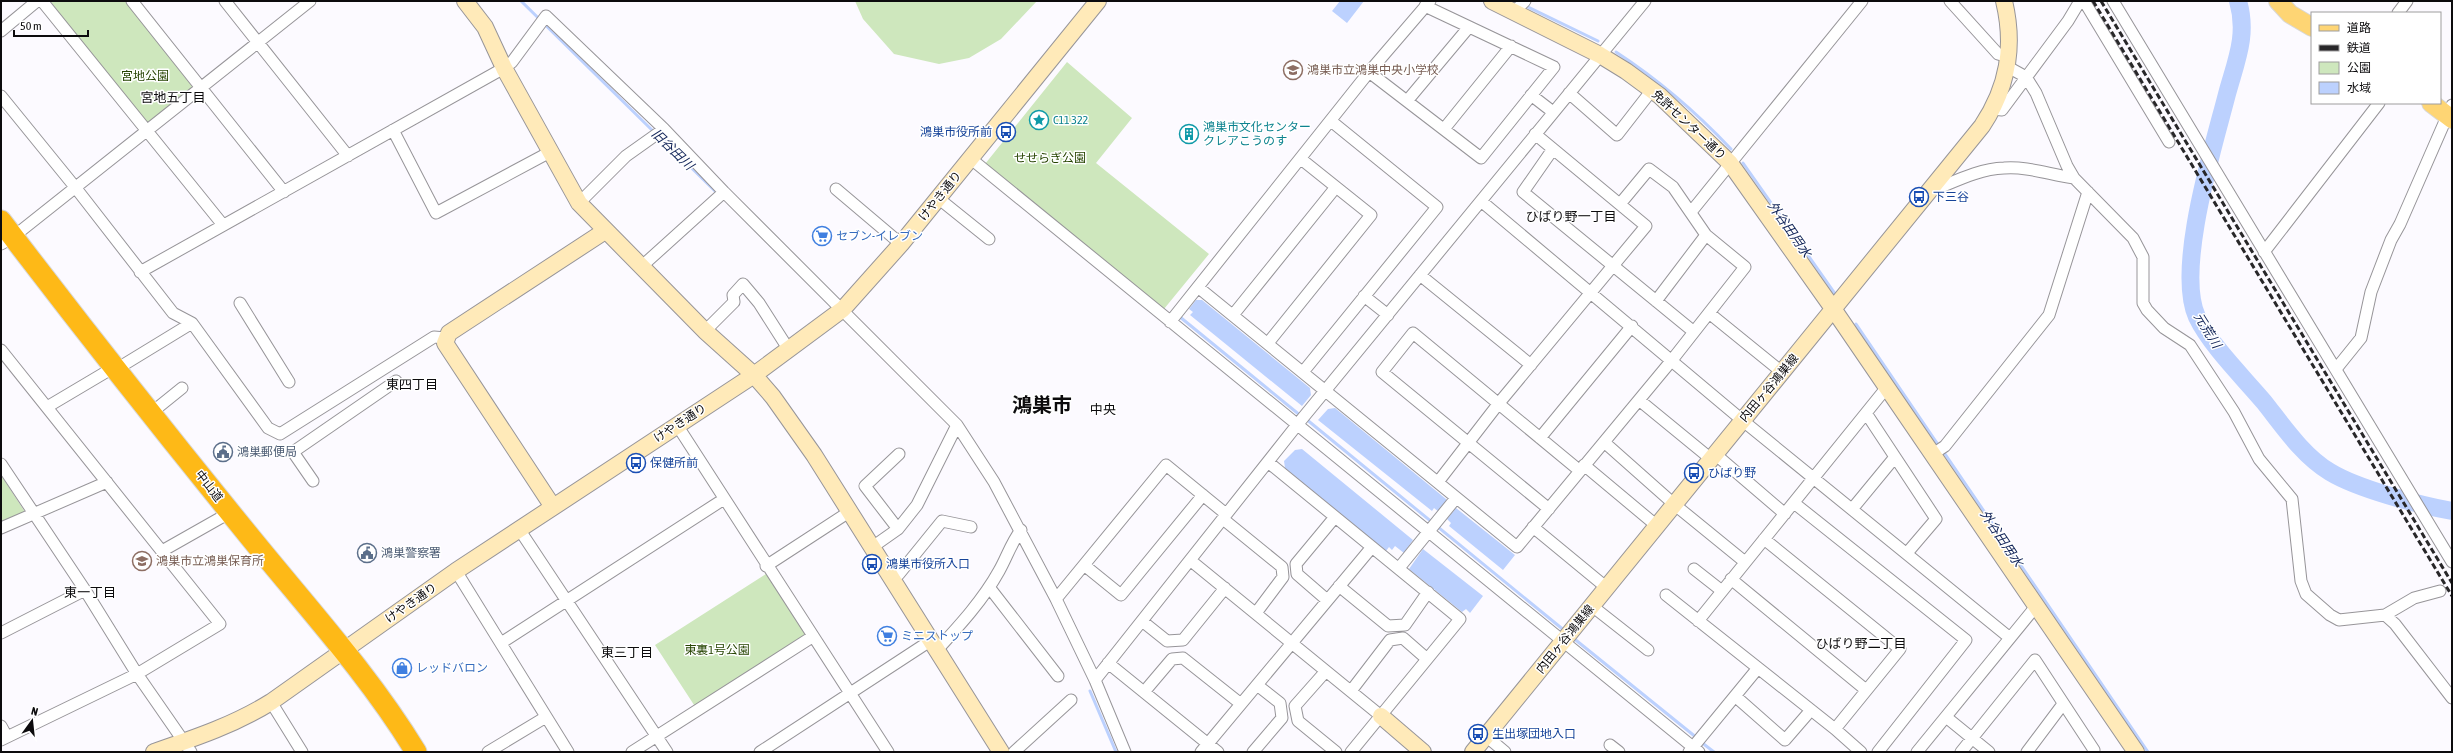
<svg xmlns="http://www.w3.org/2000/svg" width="2453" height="753" viewBox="0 0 2453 753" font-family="'Asap Condensed','Noto Sans JP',sans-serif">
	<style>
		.green { fill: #cee7bd }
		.water { fill: #bcd1fe }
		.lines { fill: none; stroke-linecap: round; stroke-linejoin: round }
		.stream { stroke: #bcd1fe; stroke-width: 3 }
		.river { stroke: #bcd1fe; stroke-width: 18 }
		.street-casing { stroke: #979599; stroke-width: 13 }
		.secondary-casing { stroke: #979599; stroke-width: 18 }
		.primary-casing { stroke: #d8d8d8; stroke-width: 20 }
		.highway-casing { stroke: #d8d8d8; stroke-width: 23 }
		.street { stroke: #fff; stroke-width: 11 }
		.secondary { stroke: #ffeab9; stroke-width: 16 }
		.primary { stroke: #fed574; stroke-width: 18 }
		.highway { stroke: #feb917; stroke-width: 21 }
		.rail { stroke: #282729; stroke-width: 3; stroke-dasharray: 6 3; stroke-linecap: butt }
		.labels { text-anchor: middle; stroke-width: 3; stroke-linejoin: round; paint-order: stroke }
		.education-label { font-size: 12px; fill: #785e54; stroke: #fff; text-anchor: start }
		.park-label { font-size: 12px; fill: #264402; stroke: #fff }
		.culture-label { font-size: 12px; fill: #0d838f; stroke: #fff; text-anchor: start }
		.street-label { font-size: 12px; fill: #0c0b0d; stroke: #fff }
		.transit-label { font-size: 12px; fill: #164399; stroke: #fff; text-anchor: start }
		.shop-label { font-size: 12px; fill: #366cbe; stroke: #fff; text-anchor: start }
		.service-label { font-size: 12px; fill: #4e5e75; stroke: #fff; text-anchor: start }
		.neighbourhood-label { font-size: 13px; fill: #0c0b0d; stroke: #fff }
		.water-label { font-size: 13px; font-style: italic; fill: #112458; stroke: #fff }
		.town-label { font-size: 20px; font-weight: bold; fill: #0c0b0d; stroke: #fff }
	</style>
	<rect width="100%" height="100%" fill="#fcfaff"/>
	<path class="green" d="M50,1H125L192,86V90L147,125Z
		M855,1H1037L1001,39L969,58L939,64L894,54L863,19Z
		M1067,62L1132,118L1096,163L1209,254L1164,309L985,164Z
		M1,475L25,512L1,526Z
		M766,574L806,632L804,636L696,708L655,645Z"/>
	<path class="water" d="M1340,1H1364L1347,23L1332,11Z
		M1196,300H1202L1310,388L1311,395L1302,406L1190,315L1193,312L1189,309Z
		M1335,408L1446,499L1447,502L1439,512L1434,508L1432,511L1318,420L1328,409Z
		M1302,449L1413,540L1404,553L1395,546L1392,550L1389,547L1386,551L1285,468L1284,461L1295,450Z
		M1456,508L1515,555L1503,570L1449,526L1451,523L1447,519Z
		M1423,549L1483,596L1470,613L1466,609L1462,612L1409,569Z"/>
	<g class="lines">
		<path class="stream" d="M521,1L655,133
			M1524,5L1598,41
			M1616,52C1659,80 1696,112 1731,149
			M659,136L718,194
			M1743,163L1836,295
			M1180,317L1301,416
			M1856,324L1939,446
			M1306,419L1565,631
			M1943,451L2148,752
			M1572,637L1697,738
			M1090,691L1116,752
			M1701,742L1714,752"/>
		<path class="river" d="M2238,1C2248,35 2236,61 2227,94C2214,145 2175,269 2197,317C2211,346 2243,377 2264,402C2283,426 2303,456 2330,472C2358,489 2419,505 2452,511"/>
		<g class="street-casing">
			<path id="street" d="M42,1L223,225
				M132,1L284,192
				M225,1L348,156
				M1950,1L1998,54L2009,57
				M2084,1L2169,142
				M2113,1L2452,562
				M1514,12L1525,1
				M2398,13L2407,1
				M1,31L37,1
				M2008,67L2026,77L2036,93L2067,166L2074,178L2133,238L2143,257V303L2147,310L2164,328L2190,345L2234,412L2259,459L2292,499L2301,581L2306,594L2330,615L2339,620L2385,615L2414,598L2440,591
				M1369,72L1481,158L1554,67L1425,6
				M1569,93L1617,135L1652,90
				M1531,95L1553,112
				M1,96L75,187L173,313L192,323L268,428L280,434L434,337L446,338
				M1407,101L1469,27
				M1993,109L2002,110L2068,21L2080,1
				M1444,129L1511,46
				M393,130L436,213L550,152
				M1553,149L1523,192L1694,332
				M970,158L1699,752
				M836,189L901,244
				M1931,191C1954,182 1978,169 2004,168C2027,166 2051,175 2074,178
				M938,198L989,239
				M1481,201L1742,420L2010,638
				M579,203L626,156L664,129L724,192L957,425L994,482L1056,599L1095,680L1125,752
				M1691,212L1862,1
				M13,237L310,1
				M1,244L3,243
				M2264,252L2379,103
				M641,267L724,192
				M140,272L504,68L512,62L546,16L664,129
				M1420,275L1531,365
				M1199,288L1517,547L1672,360L1745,267L1706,235L1673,187L1649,169L1620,204
				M1364,296L1388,315
				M1656,301L1706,235
				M240,303L289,382
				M1709,313L1783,373
				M1233,315L1336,187
				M1170,322L1369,72L1430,1
				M705,331L734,302L733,295L743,284L759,303L789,350
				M1268,343L1371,215L1301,159
				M1,350L220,624L137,674L1,740
				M2336,369L2361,338L2371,292L2391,240L2400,224L2452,105
				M115,370L192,323
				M1303,372L1437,207L1331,121
				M1639,400L1711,459
				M47,407L106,372
				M151,413L182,388
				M1866,413L1936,519L1907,553
				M677,425L888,752
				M1540,438L1632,326
				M1604,442L1675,505L1745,562
				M1715,454L1785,514
				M1933,454L1945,446L2049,315L2088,192
				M1268,462L1460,619L1351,752
				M1,464L85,590L137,674L191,752
				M1584,465L1657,526
				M313,481L293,452L396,381
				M1438,482L1499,403L1646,226L1535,134
				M1794,503L1966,640L1878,752
				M1853,508L1895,457
				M1549,509L1382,372L1413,333L1580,471
				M1223,519L1282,567L1283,577L1256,613
				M1533,527L1607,588
				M1,528L107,482
				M519,529L667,752
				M898,529L865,486L899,454
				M1764,539L1900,649L1835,729
				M871,548L898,529L917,505L957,425
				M162,551L222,517
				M1190,560L1381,716
				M1084,565L1121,595L1203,495
				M766,566L849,512
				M1399,568L1456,498
				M1694,569L1722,591
				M456,571L568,752
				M891,579L899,574L942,521L971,527
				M1731,579L1866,690
				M1339,586L1388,626L1405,625L1428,592
				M989,587L1058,676
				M1666,595L1835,729L1861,752
				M1056,599L1166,465L1226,514
				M1327,600L1297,574L1296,564L1335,517
				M1592,606L1648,650
				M2385,615L2395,624L2452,698
				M1142,621L1167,641L1183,640L1225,588
				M1698,621L1887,387
				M1,633L85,590
				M501,643L724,499
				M937,650C959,626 983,600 999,571C1007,557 1011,543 1021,530
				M1108,663L1218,752
				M1326,671L1295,706L1298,721L1336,752
				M1095,680L1297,425L1645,1
				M1351,691L1390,640L1403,638L1427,659
				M1144,692L1172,659L1183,658L1241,704
				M1735,696L1785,740L1811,710
				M271,702L302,752
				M1946,717L1989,752
				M1,726L7,737
				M1486,736L1505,752
				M1610,745L1619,752
				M488,752L546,717
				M632,752L812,637
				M760,752L930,641
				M1014,752L1071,700
				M1201,752L1372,547
				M1253,752L1282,718L1280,703L1257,685
				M1689,752L1758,668
				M1917,752L2037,605
				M1961,752L2035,660L2094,750L2093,752
				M2027,752L2063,704"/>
		</g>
		<g class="secondary-casing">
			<path id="secondary" d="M465,1L485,27L504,68L579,203L705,331L754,375L773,397L814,455L1001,752
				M1492,1L1600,55L1626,71L1660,96L1730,163L1834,310L2136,752
				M553,507L445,343L449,333L605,231
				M1381,716L1423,752
				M154,752C195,738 234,725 271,702L456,571L754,375L843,309L901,244L1098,1
				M1473,752L1982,126C2008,87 2015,47 2004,1"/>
		</g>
		<g class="primary-casing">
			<path id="primary" d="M2278,1L2290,14L2312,27
				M2431,103L2452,119"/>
		</g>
		<g class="highway-casing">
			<path id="highway" d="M1,221C81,326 163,430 246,532C304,604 368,673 416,752"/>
		</g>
		<use href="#street" class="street"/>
		<use href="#secondary" class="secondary"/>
		<use href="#primary" class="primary"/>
		<use href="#highway" class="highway"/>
		<path class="rail" d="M2093,1L2452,596
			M2101,1L2452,583"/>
	</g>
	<defs>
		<g id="school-ring" transform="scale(1)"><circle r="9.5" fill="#fff" stroke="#8d6e63" stroke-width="1.5"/><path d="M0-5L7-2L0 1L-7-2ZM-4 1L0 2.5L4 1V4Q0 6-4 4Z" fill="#8d6e63"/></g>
		<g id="sight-ring" transform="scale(1)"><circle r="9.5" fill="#fff" stroke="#0f9aa8" stroke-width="1.5"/><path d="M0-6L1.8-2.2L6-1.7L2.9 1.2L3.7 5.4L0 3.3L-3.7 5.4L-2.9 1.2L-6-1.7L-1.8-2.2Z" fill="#0f9aa8"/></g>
		<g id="bus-ring" transform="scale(1)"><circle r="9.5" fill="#fff" stroke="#1a4fb4" stroke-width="1.5"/><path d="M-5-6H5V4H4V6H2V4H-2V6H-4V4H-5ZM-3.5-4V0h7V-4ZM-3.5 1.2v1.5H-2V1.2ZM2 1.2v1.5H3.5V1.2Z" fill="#1a4fb4"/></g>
		<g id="building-ring" transform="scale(1)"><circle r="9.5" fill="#fff" stroke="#0f9aa8" stroke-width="1.5"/><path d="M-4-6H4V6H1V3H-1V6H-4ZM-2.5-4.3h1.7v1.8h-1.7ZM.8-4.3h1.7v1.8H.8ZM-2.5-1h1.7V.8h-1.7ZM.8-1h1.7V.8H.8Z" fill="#0f9aa8"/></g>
		<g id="supermarket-ring" transform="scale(1)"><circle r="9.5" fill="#fff" stroke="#3f7fe0" stroke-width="1.5"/><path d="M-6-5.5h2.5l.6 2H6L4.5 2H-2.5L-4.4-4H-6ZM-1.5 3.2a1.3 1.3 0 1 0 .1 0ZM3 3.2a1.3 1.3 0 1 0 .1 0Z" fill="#3f7fe0"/></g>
		<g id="civic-ring" transform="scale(1)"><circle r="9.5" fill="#fff" stroke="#5c6f8a" stroke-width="1.5"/><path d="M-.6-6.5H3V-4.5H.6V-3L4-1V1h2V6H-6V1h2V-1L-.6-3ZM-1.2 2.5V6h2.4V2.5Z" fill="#5c6f8a"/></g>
		<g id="shop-ring" transform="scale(1)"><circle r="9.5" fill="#fff" stroke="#3f7fe0" stroke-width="1.5"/><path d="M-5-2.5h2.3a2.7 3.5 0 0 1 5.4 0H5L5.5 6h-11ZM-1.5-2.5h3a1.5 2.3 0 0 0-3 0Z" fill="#3f7fe0"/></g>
	</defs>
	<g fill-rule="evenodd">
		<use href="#school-ring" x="1293" y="70"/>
		<use href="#sight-ring" x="1039" y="120"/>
		<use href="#bus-ring" x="1006" y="132"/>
		<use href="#building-ring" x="1189" y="134"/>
		<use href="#bus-ring" x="1919" y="197"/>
		<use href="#supermarket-ring" x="822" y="236"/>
		<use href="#civic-ring" x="223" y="452"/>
		<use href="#bus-ring" x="636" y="463"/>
		<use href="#bus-ring" x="1694" y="473"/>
		<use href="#civic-ring" x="367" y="553"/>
		<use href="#school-ring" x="142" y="561"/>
		<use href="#bus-ring" x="872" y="564"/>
		<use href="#supermarket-ring" x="887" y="636"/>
		<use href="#shop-ring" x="402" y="668"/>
		<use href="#bus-ring" x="1478" y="734"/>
	</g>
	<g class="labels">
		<g class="education-label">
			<text x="1307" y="74">鴻巣市立鴻巣中央小学校</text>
			<text x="156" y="565">鴻巣市立鴻巣保育所</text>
		</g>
		<g class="park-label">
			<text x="145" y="80">宮地公園</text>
			<text x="1050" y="162">せせらぎ公園</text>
			<text x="717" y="654">東裏1号公園</text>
		</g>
		<g class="culture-label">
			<text x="1053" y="124">C11 322</text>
			<text x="1203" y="131">鴻巣市文化センター<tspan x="1203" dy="14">クレアこうのす</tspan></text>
		</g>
		<g class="street-label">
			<text transform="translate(1689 125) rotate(43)" y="4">免許センター通り</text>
			<text transform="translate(940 196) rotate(-51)" y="4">けやき通り</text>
			<text transform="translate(1769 388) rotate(-50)" y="4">内田ヶ谷鴻巣線</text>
			<text transform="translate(680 423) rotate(-33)" y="4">けやき通り</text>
			<text transform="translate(209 486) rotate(52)" y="4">中山道</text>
			<text transform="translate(411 603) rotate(-35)" y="4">けやき通り</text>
			<text transform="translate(1565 639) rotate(-51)" y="4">内田ヶ谷鴻巣線</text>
		</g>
		<g class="transit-label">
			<text x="992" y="136" text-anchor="end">鴻巣市役所前</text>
			<text x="1933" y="201">下三谷</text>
			<text x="650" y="467">保健所前</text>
			<text x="1708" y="477">ひばり野</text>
			<text x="886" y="568">鴻巣市役所入口</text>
			<text x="1492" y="738">生出塚団地入口</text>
		</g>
		<g class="shop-label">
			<text x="836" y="240">セブン-イレブン</text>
			<text x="901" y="640">ミニストップ</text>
			<text x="416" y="672">レッドバロン</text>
		</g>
		<g class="service-label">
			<text x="237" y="456">鴻巣郵便局</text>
			<text x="381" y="557">鴻巣警察署</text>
		</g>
		<g class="neighbourhood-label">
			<text x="173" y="102">宮地五丁目</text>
			<text x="1571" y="221">ひばり野一丁目</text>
			<text x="412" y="389">東四丁目</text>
			<text x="1103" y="414">中央</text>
			<text x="90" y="597">東一丁目</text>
			<text x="1861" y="648">ひばり野二丁目</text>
			<text x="627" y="657">東三丁目</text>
		</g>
		<g class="water-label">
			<text transform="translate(673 149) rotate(44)" y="5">旧谷田川</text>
			<text transform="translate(1790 229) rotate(55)" y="5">外谷田用水</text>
			<text transform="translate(2208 330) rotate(58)" y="5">元荒川</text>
			<text transform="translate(2002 538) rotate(56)" y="5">外谷田用水</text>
		</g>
		<g class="town-label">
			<text x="1042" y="412">鴻巣市</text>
		</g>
	</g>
	<rect width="2453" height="753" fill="none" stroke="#0c0b0d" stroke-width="4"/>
	<rect x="2311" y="12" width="130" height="92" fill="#ffffff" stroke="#9e9d9e"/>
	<rect x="2319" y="25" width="20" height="6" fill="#fed574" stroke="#9e9d9e"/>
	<text x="2347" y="32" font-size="12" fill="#0c0b0d">道路</text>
	<rect x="2319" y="45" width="20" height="6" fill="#282729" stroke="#9e9d9e"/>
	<text x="2347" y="52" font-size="12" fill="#0c0b0d">鉄道</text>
	<rect x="2319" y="62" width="20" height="12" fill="#cee7bd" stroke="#9e9d9e"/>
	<text x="2347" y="72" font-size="12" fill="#0c0b0d">公園</text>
	<rect x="2319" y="82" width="20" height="12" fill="#bcd1fe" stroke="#9e9d9e"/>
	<text x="2347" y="92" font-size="12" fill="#0c0b0d">水域</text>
	<g transform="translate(32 721) rotate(15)" stroke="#ffffff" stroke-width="3" paint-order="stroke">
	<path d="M0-3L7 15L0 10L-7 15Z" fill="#0c0b0d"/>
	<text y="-6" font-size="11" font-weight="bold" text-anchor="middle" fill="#0c0b0d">N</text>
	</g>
	<path d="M14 30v6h74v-6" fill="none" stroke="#0c0b0d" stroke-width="2"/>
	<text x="20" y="30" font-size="12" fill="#0c0b0d" stroke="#ffffff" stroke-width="3" paint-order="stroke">50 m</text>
</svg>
